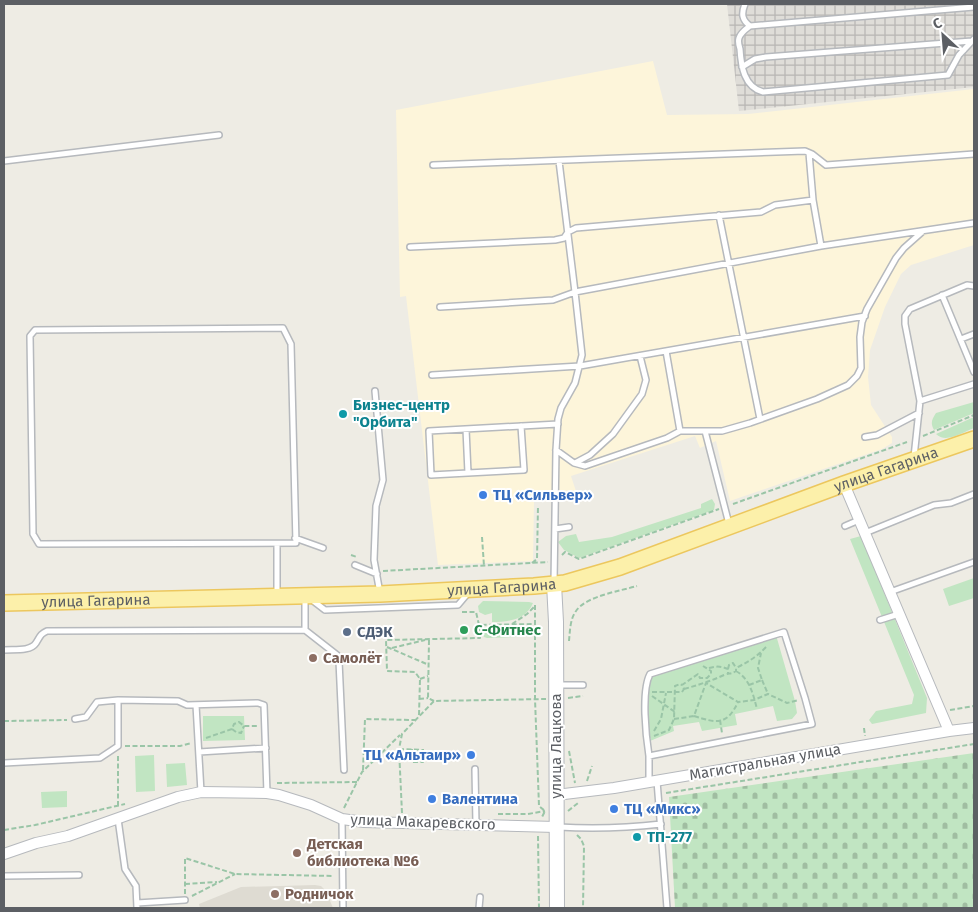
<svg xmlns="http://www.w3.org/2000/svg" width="978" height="912" viewBox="0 0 978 912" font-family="'Fira Sans',sans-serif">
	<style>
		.commercial { fill: #fdf5da }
		.industrial { fill: url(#industrial-grid) }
		.education { fill: #dedbd2 }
		.green { fill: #c1e5c2 }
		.cemetery { fill: url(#cemetery-stones) }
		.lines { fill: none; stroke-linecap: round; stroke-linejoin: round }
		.lane-casing { stroke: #b6b9bd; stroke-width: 8 }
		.street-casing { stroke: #b6b9bd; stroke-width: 12 }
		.secondary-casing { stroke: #b5b8bd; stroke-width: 16 }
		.primary-casing { stroke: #ecc75e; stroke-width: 18 }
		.path { stroke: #9ac5a7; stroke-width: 2; stroke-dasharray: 5 2.5; stroke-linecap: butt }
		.lane { stroke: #fff; stroke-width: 5 }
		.street { stroke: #fff; stroke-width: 10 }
		.secondary { stroke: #fff; stroke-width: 14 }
		.primary { stroke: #fcf0aa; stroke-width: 15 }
		.culture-dot { fill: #0f9aa8; stroke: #fff; stroke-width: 2 }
		.shop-dot { fill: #3f7fe0; stroke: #fff; stroke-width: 2 }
		.leisure-dot { fill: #2e9e5b; stroke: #fff; stroke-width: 2 }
		.service-dot { fill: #5c6f8a; stroke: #fff; stroke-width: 2 }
		.education-dot { fill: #8d6e63; stroke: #fff; stroke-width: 2 }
		.labels { text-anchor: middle; stroke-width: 4; stroke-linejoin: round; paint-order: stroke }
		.culture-label { font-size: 15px; font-weight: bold; fill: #0d838f; stroke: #fff; text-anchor: start }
		.street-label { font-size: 15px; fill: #5c5f64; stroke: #fff }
		.shop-label { font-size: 15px; font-weight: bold; fill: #366cbe; stroke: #fff; text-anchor: start }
		.leisure-label { font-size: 15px; font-weight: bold; fill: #27864d; stroke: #fff; text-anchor: start }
		.service-label { font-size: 15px; font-weight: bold; fill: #4e5e75; stroke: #fff; text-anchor: start }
		.education-label { font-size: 15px; font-weight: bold; fill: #785e54; stroke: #fff; text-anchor: start }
	</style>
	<defs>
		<pattern id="industrial-grid" width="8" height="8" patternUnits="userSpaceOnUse" patternTransform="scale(1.25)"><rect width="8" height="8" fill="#dfddd8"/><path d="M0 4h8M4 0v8" fill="none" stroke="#b8b6b3"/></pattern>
		<pattern id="cemetery-stones" width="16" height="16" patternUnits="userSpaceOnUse" patternTransform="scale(1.25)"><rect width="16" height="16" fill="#c1e5c2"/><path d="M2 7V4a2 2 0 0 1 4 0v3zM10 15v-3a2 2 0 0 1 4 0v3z" fill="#a0bda1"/></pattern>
	</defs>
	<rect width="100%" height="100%" fill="#eeece4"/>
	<path class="commercial" d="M653,61L667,115L748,114L974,89V245L911,265L901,274L885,307L870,350L868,377L871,405L892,437V443L882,449L730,501L716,441L700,448L695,436L571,476L579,500L534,502L533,561L438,565L406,296L400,297L396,110Z"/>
	<path class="industrial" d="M727,4H974V87L739,111Z"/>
	<path class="education" d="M315,885L321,886L326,891L333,908H200L199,904L241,887Z"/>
	<path class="green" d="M974,402V413L934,430C930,423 932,419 936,413Z
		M974,417V428C963,432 946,444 936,434Z
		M712,499L715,504L714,510L579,558L564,550L558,542L566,536L576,534L579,542L612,537L701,508V504Z
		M861,536L927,698L926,713L872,724L869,720L876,711L912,704L914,695L850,539Z
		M974,578V598L949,606L943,589Z
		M483,601L529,602L533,603C526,620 508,622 492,622V613L485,615L479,612L478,606Z
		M520,626L525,628V631L519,637L487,638L484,637L482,632L483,627H485Z
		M776,635L795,701L797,713L792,719L777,721L773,706L735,714L737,725L702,731L699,722L673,726L674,731L650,741L651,738L646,740V692L650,674Z
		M203,716H244L245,740L203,741Z
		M154,755L155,791L136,792L135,756Z
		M185,763L187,785L167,787L166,764Z
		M67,791V807L42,808L41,792Z"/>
	<path class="cemetery" d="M974,753V908H675L669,797Z"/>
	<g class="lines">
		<g class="lane-casing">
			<path id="lane" d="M745,4C741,14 742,20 750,26
				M974,7L750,26C746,29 741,32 739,38C738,41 739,46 740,49C741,66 744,87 763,92L948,75L959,55L974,39
				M742,67L755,59L766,57L972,41
				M809,153L813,200
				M4,161L219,135
				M433,165L805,151L812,154L826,165L974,154
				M719,215L760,419
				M410,247L555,240L564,238L568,232L576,228L761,212L775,205L813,200L821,246
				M942,295L974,372
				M440,307L553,300L575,292L559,161
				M283,328L291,344L296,543L39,544L33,534L30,336L35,330Z
				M961,339L974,334
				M666,351L680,431
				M432,375L580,366L865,316
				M375,391L383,480L376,506L374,560L380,593
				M920,401L974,384
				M466,429L468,473L524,470L521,426
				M705,431L729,524
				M865,437L877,435L919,413
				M556,450L574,463L585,466L667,438L680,431H722L750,423L817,399L848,385L857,376L861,368L860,337L862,322L867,309L896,258L904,248L922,232
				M914,457L920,401L905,324V316L910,309L967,285L974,286
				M575,463L590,455L613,434L642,394L646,380L640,356
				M468,473L431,475L429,431L558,424
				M845,526L859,520
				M555,529L569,527
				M865,533L934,505L951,503L974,494
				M295,538L323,548
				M277,544V596
				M355,565L377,574
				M554,583L556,450L558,419L561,408L575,383L582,355L575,292L821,246L974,223
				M890,592L974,562
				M305,598V630
				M312,600L325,610L458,605L469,592
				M880,620L899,614
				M4,650C13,649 30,652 36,643C40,637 40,634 47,631L305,630L337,655L339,661L344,770
				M558,685H583
				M118,700L178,701L187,705L258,703L264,705L267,793
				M196,705L201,792
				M199,752L266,748
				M4,763L100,758L118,746V700L97,702L86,717L75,719
				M475,769L476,825
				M657,781L667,908
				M649,782V756L812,724L805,698L784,632L650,674C641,691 646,737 649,756
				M118,819L125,869L136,886L137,908
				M342,819L343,908
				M559,827C593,829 626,828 661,824
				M4,876L79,875
				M137,903L185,900
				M479,908L480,897"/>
		</g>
		<g class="street-casing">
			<path id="street" d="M844,484L949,731
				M556,795L614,788L949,731L974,728
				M4,854L36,843L68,836L178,797L201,792L267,793L279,795L311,805L342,819L364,822L556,827"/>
		</g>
		<g class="secondary-casing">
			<path id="secondary" d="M554,584L556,622L557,908"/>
		</g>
		<g class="primary-casing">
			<g id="primary">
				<path id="s1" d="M4,603L380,594L534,586L565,583L620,567L844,484L974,439"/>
			</g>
		</g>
		<path class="path" d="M923,436L974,415
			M733,504L907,442
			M482,537L484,566
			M351,555L357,557
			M562,555L565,552L579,559L719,509
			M532,563L537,559L538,506
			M383,571L548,562
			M535,605V699L539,806L545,811L542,817
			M462,612H476L479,625L535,624
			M512,624L527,614L534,607
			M429,640L428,698L434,701
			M569,641C570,631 570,619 576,611C586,596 620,591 637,586
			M387,647L429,665
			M392,648L425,640
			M709,668C716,666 721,666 728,669V673
			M728,669L729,665L733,663L736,668
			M736,671C750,679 753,694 757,709
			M420,679L428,676
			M762,680L768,694
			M749,685L762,680L758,668L761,653
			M684,689C698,685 711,681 724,675C729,673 732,674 736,671V668C748,662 758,656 767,646
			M652,692H682L684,689L682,685L698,674L700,678H707L711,674V671L703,666
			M652,696L675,712
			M568,698L583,696
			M419,699L428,698
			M950,710L974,706
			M419,715L420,679L415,672L387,671L386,640L480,638L479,625
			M694,716C716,723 727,726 738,702
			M674,719L694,716L706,683L738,702L754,700L768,694L787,703L799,700
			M720,720L722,733
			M4,721L67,720
			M864,728L865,736
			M232,729L236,732L241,733L244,726
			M654,731L661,719L666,693
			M654,736L669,730L674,719L675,686L680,684L682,685
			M206,738L232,729L234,724L239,722L244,726H257
			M125,746H180L192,743
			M399,749L424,750
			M412,749L411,762H423V752
			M569,751L575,783
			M118,756V806
			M363,770L365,719L415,720
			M587,781L592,766
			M277,783L357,782
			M666,793L974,744
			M344,808L362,772L400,735
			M568,811L578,803
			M402,813L399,749L402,734L434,701L546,699
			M498,814H528L545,811
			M4,830L35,825L125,804
			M577,835L581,839L584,846L583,908
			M538,836L539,908
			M185,884L217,882
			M185,894V858L235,874L334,876
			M192,896L235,874"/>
		<use href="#lane" class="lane"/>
		<use href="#street" class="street"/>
		<use href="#secondary" class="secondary"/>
		<use href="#primary" class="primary"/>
	</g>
	<g class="culture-dot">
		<circle cx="343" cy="414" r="5"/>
		<circle cx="637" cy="837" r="5"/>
	</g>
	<g class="shop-dot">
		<circle cx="483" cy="495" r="5"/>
		<circle cx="471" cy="755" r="5"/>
		<circle cx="432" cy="799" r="5"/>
		<circle cx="614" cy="809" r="5"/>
	</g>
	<circle class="leisure-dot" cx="464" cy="630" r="5"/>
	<circle class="service-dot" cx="347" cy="632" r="5"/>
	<g class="education-dot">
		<circle cx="313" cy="658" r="5"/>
		<circle cx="297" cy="853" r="5"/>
		<circle cx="275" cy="894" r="5"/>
	</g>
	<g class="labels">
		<g class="culture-label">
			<text x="353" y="410">Бизнес-центр<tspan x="353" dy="17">"Орбита"</tspan></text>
			<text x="647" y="842">ТП-277</text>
		</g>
		<g class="street-label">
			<text dy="5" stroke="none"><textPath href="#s1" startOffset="902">улица Гагарина</textPath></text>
			<text dy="5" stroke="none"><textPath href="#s1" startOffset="498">улица Гагарина</textPath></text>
			<text dy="5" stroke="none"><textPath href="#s1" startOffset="92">улица Гагарина</textPath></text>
			<text transform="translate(556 746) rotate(-90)" y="5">улица Лацкова</text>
			<text transform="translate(765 762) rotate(-10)" y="5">Магистральная улица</text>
			<text transform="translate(423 822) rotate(2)" y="5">улица Макаревского</text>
		</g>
		<g class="shop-label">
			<text x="493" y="500">ТЦ «Сильвер»</text>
			<text x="461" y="760" text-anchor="end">ТЦ «Альтаир»</text>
			<text x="442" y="804">Валентина</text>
			<text x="624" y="814">ТЦ «Микс»</text>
		</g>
		<g class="leisure-label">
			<text x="474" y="635">С-Фитнес</text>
		</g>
		<g class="service-label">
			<text x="357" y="637">СДЭК</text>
		</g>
		<g class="education-label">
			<text x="323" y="663">Самолёт</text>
			<text x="307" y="849">Детская<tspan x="307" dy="17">библиотека №6</tspan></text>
			<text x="285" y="899">Родничок</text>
		</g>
	</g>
	<rect width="978" height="912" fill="none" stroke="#5c5f64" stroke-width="10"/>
	<g transform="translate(943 35) rotate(334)" stroke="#ffffff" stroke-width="4" paint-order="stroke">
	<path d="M0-4L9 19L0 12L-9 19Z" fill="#5c5f64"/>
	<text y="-8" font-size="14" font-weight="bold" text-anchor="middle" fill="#5c5f64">С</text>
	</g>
</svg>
